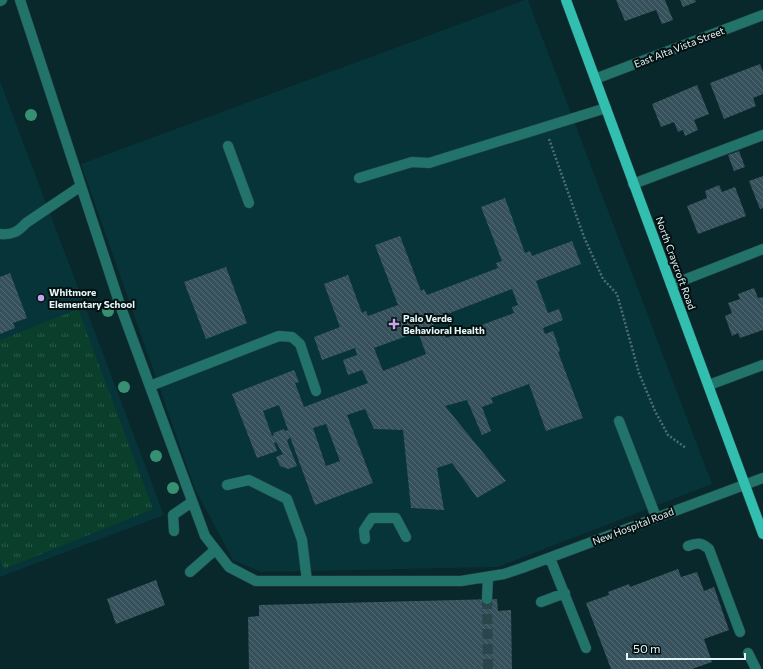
<svg xmlns="http://www.w3.org/2000/svg" width="763" height="669" viewBox="0 0 763 669" font-family="Commissioner,sans-serif">
	<style>
		.built { fill: #063438 }
		.grass { fill: url(#grass-tufts) }
		.building { fill: url(#building-back-hatch); fill-rule: evenodd }
		.lines { fill: none; stroke-linecap: round; stroke-linejoin: round }
		.minor-tunnel { stroke: #29474a; stroke-width: 10; stroke-dasharray: 10 5; stroke-linecap: butt }
		.minor-casing { stroke: #274548; stroke-width: 11 }
		.major-casing { stroke: #274548; stroke-width: 11 }
		.path { stroke: #516d6f; stroke-width: 2.5; stroke-dasharray: 2 2; stroke-linecap: butt }
		.minor { stroke: #227369; stroke-width: 10 }
		.major { stroke: #32bfaf; stroke-width: 10 }
		.tree { fill: #379072 }
		.poi-dot { fill: #c8a5ee; stroke: #040f10; stroke-width: 1.5 }
		.labels { text-anchor: middle; stroke-width: 4; stroke-linejoin: round; paint-order: stroke }
		.street-label { font-size: 10px; fill: #e4f6f8; stroke: #040f10 }
		.poi-label { font-size: 10px; font-weight: bold; fill: #e4f6f8; stroke: #040f10; text-anchor: start }
	</style>
	<defs>
		<pattern id="grass-tufts" width="24" height="20" patternUnits="userSpaceOnUse"><rect width="24" height="20" fill="#0a3f2b"/><path d="M3 7l-1-3M5 7V3M7 7l1-3M15 17l-1-3M17 17v-4M19 17l1-3" fill="none" stroke="#2e5b4a"/></pattern>
		<pattern id="building-back-hatch" width="6" height="6" patternUnits="userSpaceOnUse"><rect width="6" height="6" fill="#36515b"/><path d="M-1 5l2 2M0 0l6 6M5-1l2 2" fill="none" stroke="#536b73"/></pattern>
	</defs>
	<rect width="100%" height="100%" fill="#08282b"/>
	<path class="built" d="M525,0H528L712,484L498,567L261,572L233,560L195,489L81,164Z
		M0,81L164,515L0,577Z"/>
	<path class="grass" d="M78,309L153,509L4,569L0,559V340Z"/>
	<path class="building" d="M616,0H665L673,20L662,24L656,10L625,21Z
		M680,0H695L696,2L683,7Z
		M760,64L763,72V94L753,98L756,106L724,119L710,83Z
		M697,85L709,114L694,120L698,130L685,136L683,130L678,132L674,122L661,127L652,104Z
		M739,151L745,167L734,171L728,155Z
		M763,176V208L760,209L749,181Z
		M719,185L722,192L735,187L746,216L698,234L687,206L707,198L705,191Z
		M505,198L525,253L530,251L532,256L572,241L581,264L536,281L548,313L559,309L563,320L543,328L545,334L553,331L560,351L558,352L583,418L546,431L529,384L491,398L493,403L482,407L491,431L482,435L467,400L445,406L506,481L477,498L452,463L437,468L444,510L411,508L403,430L374,429L365,409L347,415L373,483L315,505L290,437L287,441L297,466L288,469L280,466L276,457L283,454L276,442L274,443L277,451L257,458L232,394L294,370L299,382L295,383L304,407L368,383L362,370L348,375L343,360L357,355L355,348L322,360L314,337L340,327L324,284L348,275L362,313L366,311L368,316L398,305L375,245L400,236L421,291L424,289L427,295L498,268L496,263L502,261L481,207ZM512,289L518,305L512,307L514,313L446,338L443,332L437,334L432,320ZM418,332L426,354L383,371L374,348ZM279,405L288,430L285,431L284,429L273,433L274,435L272,436L263,411ZM326,424L340,461L326,466L313,428Z
		M226,267L247,323L206,339L184,282Z
		M10,273L27,318L13,323L15,328L0,334V277Z
		M754,288L758,298L763,297V330L740,338L738,333L732,336L725,316L732,313L728,303L740,299L738,294Z
		M678,569L681,577L697,572L704,591L714,587L729,630L704,639L712,662L692,669H611L586,603L609,595L608,592L629,584L630,587Z
		M156,580L165,605L116,624L107,599Z
		M497,599L498,611L511,610L512,669H249L248,617L259,616V605Z"/>
	<g class="lines">
		<path class="minor-tunnel" d="M487,599L488,669"/>
		<g class="minor-casing">
			<path id="minor" d="M20,0L120,305L205,536L229,567L256,581H461L504,574L522,568L763,478
				M0,1L2,0
				M595,79L763,15
				M228,146L249,203
				M359,178L412,162L429,163L606,108
				M633,184L763,135
				M0,234C12,235 18,232 26,223L81,186
				M671,285L763,249
				M709,385L763,365
				M150,386L279,336L292,337L300,344L316,391
				M619,421L656,517
				M227,485L249,480L287,499L302,540L307,581
				M174,531L173,515L192,502
				M365,539L364,530L372,518H396L406,537
				M688,546C698,542 702,543 709,549L740,632
				M550,558L586,648
				M190,572L215,550
				M487,599L488,577
				M541,602L565,593
				M748,653L756,669"/>
		</g>
		<g class="major-casing">
			<path id="major" d="M566,0L763,534"/>
		</g>
		<path class="path" d="M549,139L584,237L603,279L617,294L639,373L655,411L668,435L686,448"/>
		<use href="#minor" class="minor"/>
		<use href="#major" class="major"/>
	</g>
	<g class="tree">
		<circle cx="31" cy="115" r="6"/>
		<circle cx="108" cy="311" r="6"/>
		<circle cx="124" cy="387" r="6"/>
		<circle cx="156" cy="456" r="6"/>
		<circle cx="173" cy="488" r="6"/>
	</g>
	<g class="poi-dot">
		<circle cx="41" cy="298" r="4"/>
		<path d="M392 318h4v4h4v4h-4v4h-4v-4h-4v-4h4z"/>
	</g>
	<g class="labels">
		<g class="street-label">
			<text transform="translate(679 47) rotate(-21)" y="4">East Alta Vista Street</text>
			<text transform="translate(676 263) rotate(70)" y="4">North Craycroft Road</text>
			<text transform="translate(633 526) rotate(-21)" y="4">New Hospital Road</text>
		</g>
		<g class="poi-label">
			<text x="49" y="296">Whitmore<tspan x="49" dy="12">Elementary School</tspan></text>
			<text x="403" y="322">Palo Verde<tspan x="403" dy="12">Behavioral Health</tspan></text>
		</g>
	</g>
	<path d="M627 653v6h118v-6" fill="none" stroke="#e4f6f8" stroke-width="2"/>
	<text x="633" y="653" font-size="12" fill="#e4f6f8" stroke="#040f10" stroke-width="3" paint-order="stroke">50 m</text>
</svg>
